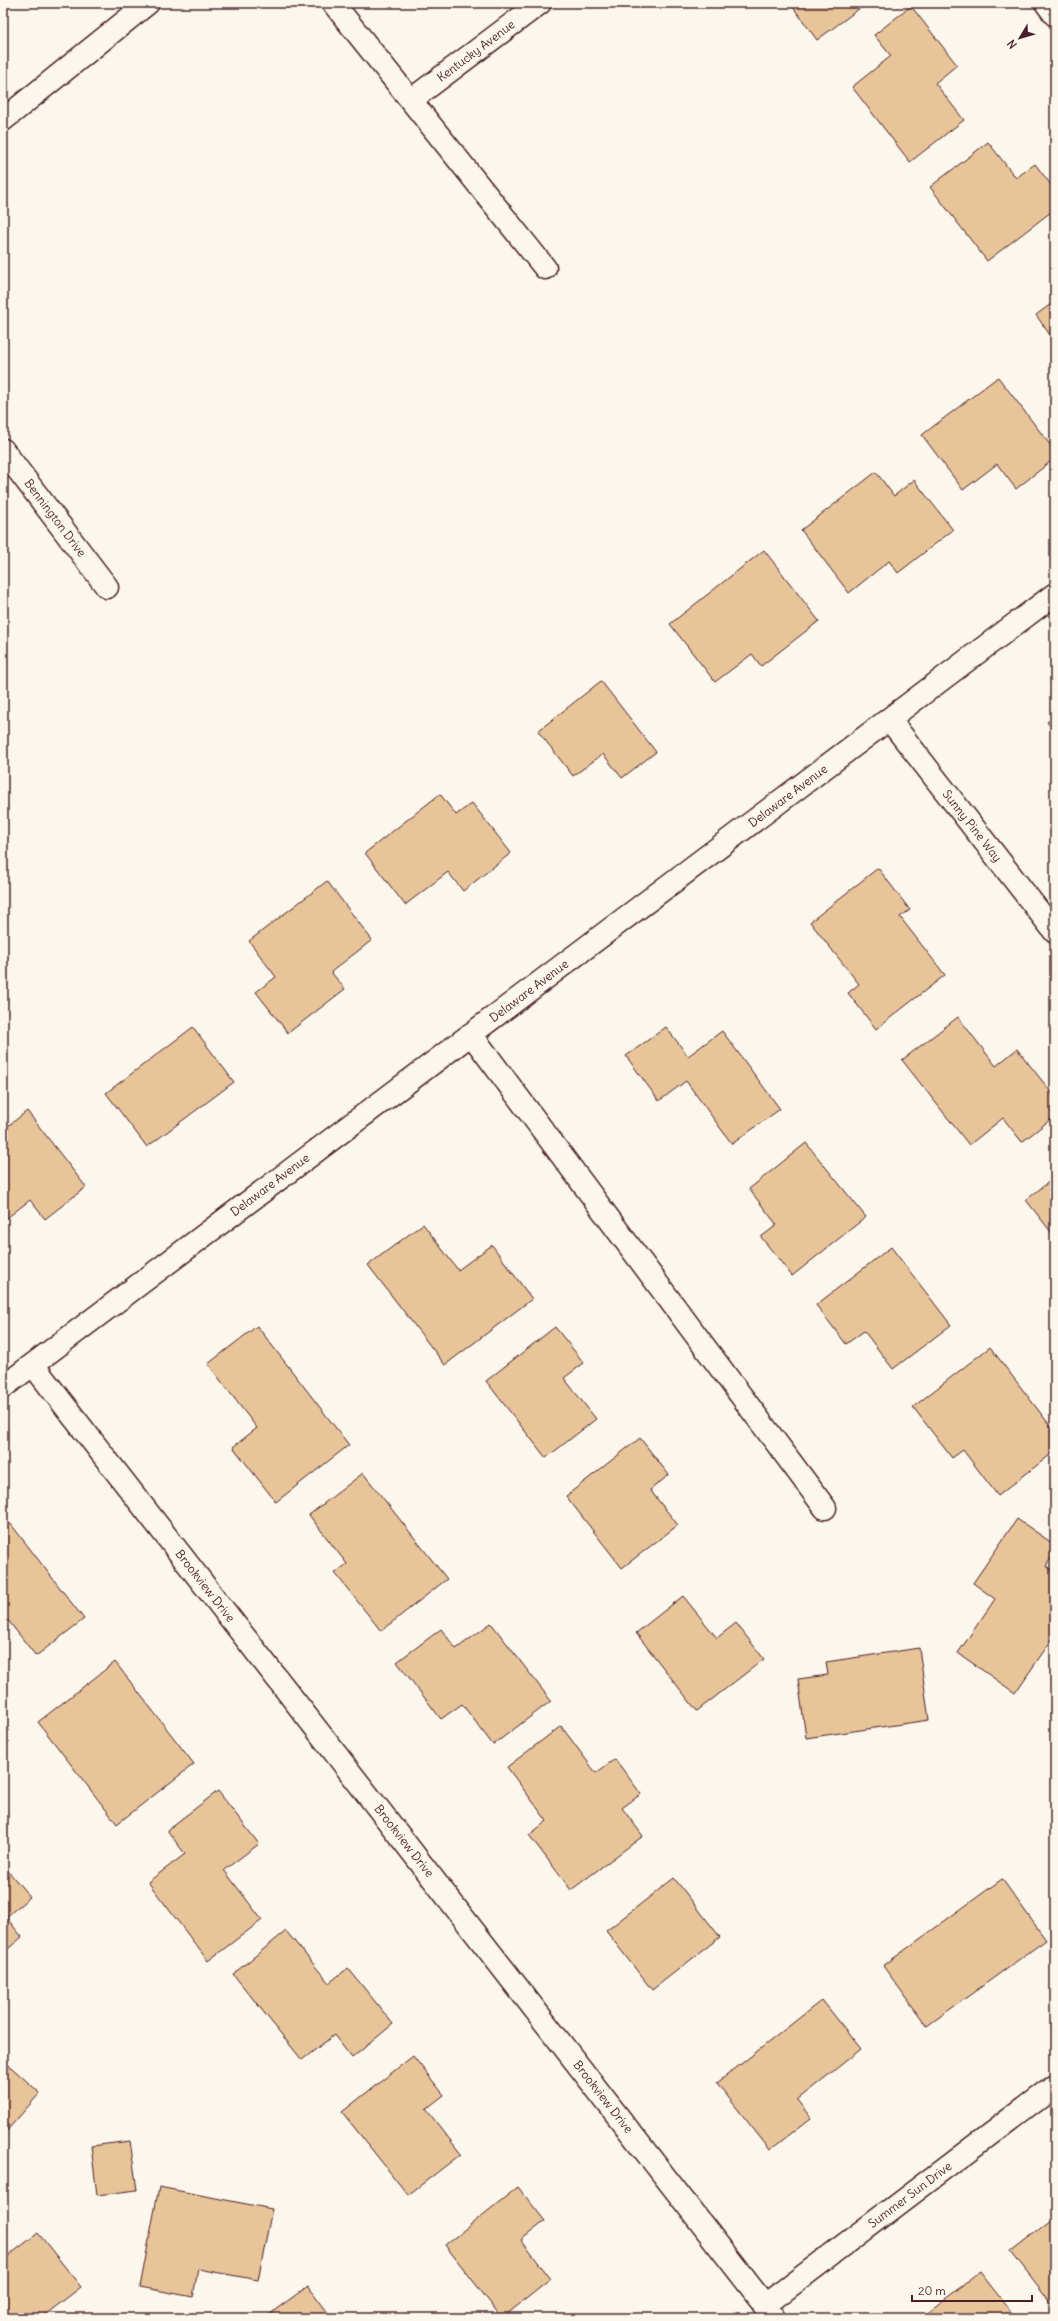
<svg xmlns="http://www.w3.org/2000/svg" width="1058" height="2321" viewBox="0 0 1058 2321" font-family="Delius,sans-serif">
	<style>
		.building { fill: #e8c499; stroke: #4a1f2b }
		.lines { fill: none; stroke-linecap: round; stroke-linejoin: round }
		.minor-casing { stroke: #4a1f2b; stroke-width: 25 }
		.minor { stroke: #fbf7ec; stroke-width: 22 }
		.labels { text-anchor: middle; stroke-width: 3; stroke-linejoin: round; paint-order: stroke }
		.street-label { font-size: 12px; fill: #4a1f2b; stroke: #fbf7ec }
	</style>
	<rect width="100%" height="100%" fill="#fbf7ec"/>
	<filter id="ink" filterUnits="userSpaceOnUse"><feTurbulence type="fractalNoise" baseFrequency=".025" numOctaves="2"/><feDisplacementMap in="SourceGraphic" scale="8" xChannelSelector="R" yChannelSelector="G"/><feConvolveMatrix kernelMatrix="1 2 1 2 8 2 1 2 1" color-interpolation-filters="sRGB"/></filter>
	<g filter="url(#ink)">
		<path class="building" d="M790,3H867L817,40Z
			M911,6L957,65L935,83L964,120L910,162L852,87L891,56L874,35Z
			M988,142L1016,178L1035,164L1055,190V209L987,261L930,187Z
			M1055,301V342L1036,315Z
			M998,377L1055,451V458L1016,489L997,464L963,490L922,435Z
			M876,472L894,496L914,480L953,530L898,573L889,561L849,593L801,530Z
			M764,550L819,621L761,666L752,654L715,682L670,624Z
			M601,681L656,752L622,778L603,754L573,776L538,731Z
			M1055,716V733L1047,722Z
			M440,794L456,815L472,803L511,853L463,891L448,872L405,905L365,853Z
			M878,868L910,910L900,917L945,975L876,1029L848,993L859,984L810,922Z
			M327,881L372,940L331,972L345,989L288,1033L256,992L276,977L249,941Z
			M958,1017L996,1066L1017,1049L1055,1097V1116L1022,1142L1003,1118L969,1145L902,1060Z
			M193,1027L234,1082L147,1147L106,1093Z
			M666,1027L688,1056L722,1031L780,1109L732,1144L686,1081L659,1101L626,1056Z
			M27,1111L86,1187L45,1219L30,1200L3,1221V1130Z
			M806,1143L866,1217L792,1276L761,1237L777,1225L749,1189Z
			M1055,1177V1237L1026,1200Z
			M423,1224L458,1270L492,1245L532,1299L445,1365L368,1265Z
			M891,1247L951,1325L893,1369L864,1331L846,1344L816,1305Z
			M257,1326L349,1445L276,1502L233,1447L257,1428L208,1364Z
			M555,1327L584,1363L564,1378L596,1419L546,1458L486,1381Z
			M990,1347L1055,1432V1451L998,1496L963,1450L952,1458L913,1407Z
			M640,1438L669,1475L650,1490L678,1525L622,1568L566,1496Z
			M363,1473L447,1579L381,1631L335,1573L347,1564L309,1515Z
			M1017,1519L1055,1545V1552L1046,1566L1055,1572V1635L1015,1693L958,1653L995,1599L973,1583Z
			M10,1523L84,1619L36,1656L3,1614V1528Z
			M683,1596L717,1638L736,1623L764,1659L697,1711L636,1633Z
			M491,1623L551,1701L493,1745L462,1704L441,1719L397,1662L441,1629L456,1649Z
			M919,1648L929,1720L806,1738L798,1679L828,1675L826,1662Z
			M115,1662L194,1764L117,1824L38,1722Z
			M561,1726L596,1773L615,1759L641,1794L622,1808L643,1836L571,1890L529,1835L547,1821L507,1767Z
			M218,1791L259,1844L224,1870L262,1920L208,1961L148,1882L185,1854L167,1830Z
			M1055,1821V1832L1050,1825Z
			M3,1865L30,1897L6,1917L22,1937L3,1953Z
			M674,1878L720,1937L652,1990L606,1931Z
			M1002,1879L1046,1940L927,2026L883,1966Z
			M286,1931L329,1983L348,1968L393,2024L352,2058L334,2035L302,2060L233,1974Z
			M822,2000L861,2049L797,2100L811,2118L770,2150L717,2083Z
			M413,2056L444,2095L426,2109L461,2154L408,2195L342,2112Z
			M3,2060L40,2093L3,2135Z
			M130,2141L137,2190L97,2195L91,2146Z
			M159,2187L272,2209L258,2280L198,2269L193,2297L140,2287Z
			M518,2187L545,2221L521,2240L551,2279L502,2318L445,2245Z
			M1055,2216V2307L1011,2250Z
			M38,2233L81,2287L41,2318H3V2260Z
			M980,2272L1016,2318H920Z
			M308,2286L332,2318H264Z"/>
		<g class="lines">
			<g class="minor-casing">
				<path id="minor" d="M333,3L545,268
					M1046,3L1055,15
					M411,100L540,3
					M3,120L148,3
					M3,450L107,587
					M889,719L1055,932
					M471,1034L825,1508
					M33,1365L775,2318
					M3,1387L1055,594
					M765,2305L1055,2085"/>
			</g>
			<use href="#minor" class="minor"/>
		</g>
	</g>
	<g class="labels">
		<g class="street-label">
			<text transform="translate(476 51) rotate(-37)" y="4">Kentucky Avenue</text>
			<text transform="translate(55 518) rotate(53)" y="4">Bennington Drive</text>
			<text transform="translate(788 796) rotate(-37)" y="4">Delaware Avenue</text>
			<text transform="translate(972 826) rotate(52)" y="4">Sunny Pine Way</text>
			<text transform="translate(529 991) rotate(-37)" y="4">Delaware Avenue</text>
			<text transform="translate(270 1185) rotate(-37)" y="4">Delaware Avenue</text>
			<text transform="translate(205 1586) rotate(52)" y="4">Brookview Drive</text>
			<text transform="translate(404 1841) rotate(52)" y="4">Brookview Drive</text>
			<text transform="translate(603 2097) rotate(52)" y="4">Brookview Drive</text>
			<text transform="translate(910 2195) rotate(-37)" y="4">Summer Sun Drive</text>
		</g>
	</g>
	<rect width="1058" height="2321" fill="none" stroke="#fbf7ec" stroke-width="16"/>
	<rect x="8" y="8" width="1042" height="2305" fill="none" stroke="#4a1f2b" stroke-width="1.5" filter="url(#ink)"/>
	<g transform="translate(1020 38) rotate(232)" stroke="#fbf7ec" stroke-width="3" paint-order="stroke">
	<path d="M0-3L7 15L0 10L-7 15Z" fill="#4a1f2b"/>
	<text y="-6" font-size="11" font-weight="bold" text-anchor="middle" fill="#4a1f2b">N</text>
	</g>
	<path d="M912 2295v6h120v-6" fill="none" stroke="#4a1f2b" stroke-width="2"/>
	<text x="918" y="2295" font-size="12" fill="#4a1f2b" stroke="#fbf7ec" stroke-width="3" paint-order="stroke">20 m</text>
</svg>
